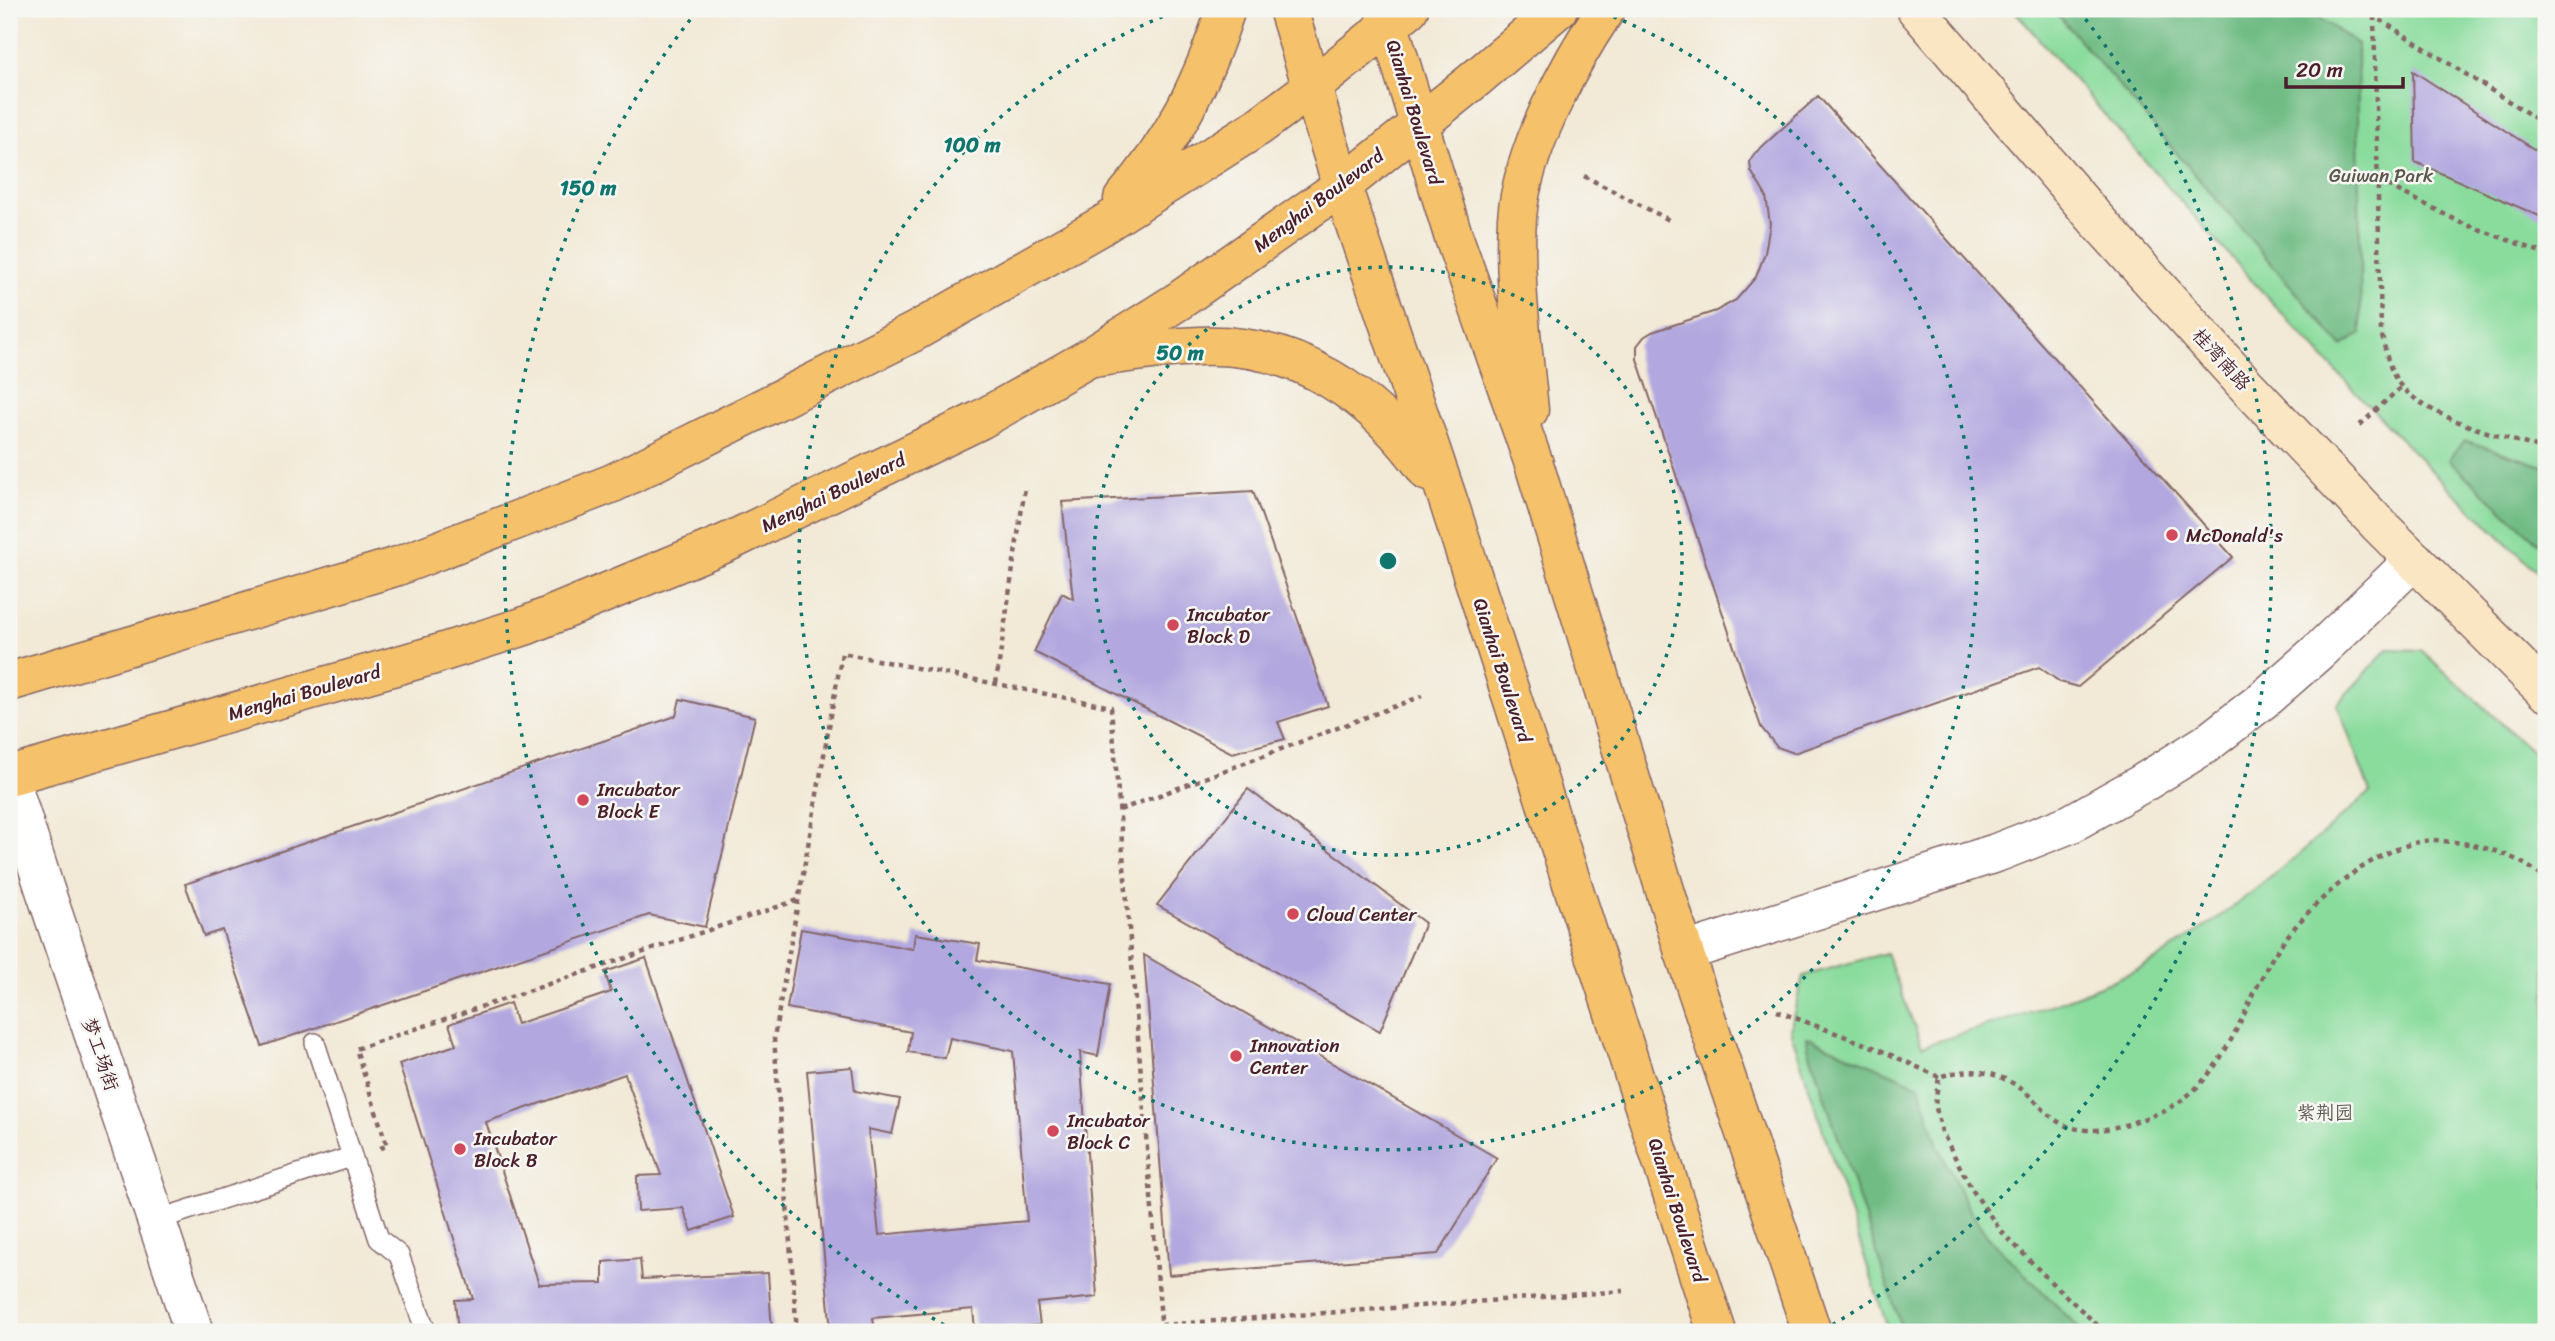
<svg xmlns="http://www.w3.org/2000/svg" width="2555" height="1341" viewBox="0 0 2555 1341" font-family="Sriracha,'LXGW WenKai TC',sans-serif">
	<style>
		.green { fill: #8adc9d; stroke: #6a7e64; stroke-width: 2 }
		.forest { fill: #6fbc84; stroke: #5c6e58; stroke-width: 2 }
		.building { fill: #b2a8df }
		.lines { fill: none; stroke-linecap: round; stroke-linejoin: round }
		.lane-casing { stroke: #856667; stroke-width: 22 }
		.street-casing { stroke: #856667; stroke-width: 41 }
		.secondary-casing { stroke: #856667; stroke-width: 41 }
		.primary-casing { stroke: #856667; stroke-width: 41 }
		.path { stroke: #856667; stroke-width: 4.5; stroke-dasharray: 5 5; stroke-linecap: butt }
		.lane { stroke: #fff; stroke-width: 19 }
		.street { stroke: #fff; stroke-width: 38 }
		.secondary { stroke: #fbe6c4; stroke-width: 38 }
		.primary { stroke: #f5c16b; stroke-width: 38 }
		.ring { fill: none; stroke: #0f766e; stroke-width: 3.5; stroke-dasharray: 3.5 7 }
		.poi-dot { fill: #d1495b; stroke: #f6f6f2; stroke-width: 2.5 }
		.labels { text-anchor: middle; stroke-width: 5; stroke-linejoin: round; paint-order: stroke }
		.street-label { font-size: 19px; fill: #4a1f2b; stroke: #f6f6f2 }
		.park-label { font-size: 19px; fill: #5d584d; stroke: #f6f6f2 }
		.poi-label { font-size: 19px; fill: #4a1f2b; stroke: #f6f6f2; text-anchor: start }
		.centre { fill: #0f766e; stroke: #f6f6f2; stroke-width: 3.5 }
		.ring-label { font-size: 21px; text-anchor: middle; font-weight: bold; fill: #0f766e; stroke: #f6f6f2; stroke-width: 5; stroke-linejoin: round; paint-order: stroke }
	</style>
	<rect width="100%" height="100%" fill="#f6f6f2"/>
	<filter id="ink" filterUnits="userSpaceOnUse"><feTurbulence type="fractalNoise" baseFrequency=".0143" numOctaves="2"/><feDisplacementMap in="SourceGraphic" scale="14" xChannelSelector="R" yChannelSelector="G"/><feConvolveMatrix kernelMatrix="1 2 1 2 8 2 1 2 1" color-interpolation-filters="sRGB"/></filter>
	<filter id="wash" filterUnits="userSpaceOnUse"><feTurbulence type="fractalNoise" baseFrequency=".00686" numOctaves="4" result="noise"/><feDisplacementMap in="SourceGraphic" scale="28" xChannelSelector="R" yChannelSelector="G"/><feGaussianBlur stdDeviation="1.57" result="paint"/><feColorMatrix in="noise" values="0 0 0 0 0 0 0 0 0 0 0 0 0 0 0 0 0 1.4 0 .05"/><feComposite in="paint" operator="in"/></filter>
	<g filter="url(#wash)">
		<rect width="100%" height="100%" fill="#f2e9d6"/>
		<path class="green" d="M2013,9H2546V580C2507,542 2466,505 2427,466C2283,319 2147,165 2013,9Z
			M2388,649L2421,650L2546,764V1332H1889L1790,1029L1803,976L1886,953L1922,1046C1999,1022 2079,1000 2152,962C2167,954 2181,942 2196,933C2258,891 2314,842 2370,792L2337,704Z"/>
		<path class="forest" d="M2053,9H2306L2357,44L2361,334L2342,346Z
			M2464,440L2546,467V550L2449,460Z
			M1807,1037L1919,1085L1938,1146L1969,1209L1988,1237L2083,1332H1903L1808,1047Z"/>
		<g id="blocks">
			<path class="building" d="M2413,71L2546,157V219L2415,162Z
				M1818,96L2233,557L2078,687L2060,682L2039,667L1794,753L1777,747L1761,727L1637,359V346L1644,337L1652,332L1716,311L1736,300L1756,277L1765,253L1770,224L1766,196L1751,171L1750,162L1754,154Z
				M1253,491L1328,706L1278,722L1285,739L1232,753L1034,652L1062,593L1073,599L1062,502Z
				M680,699L755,717L705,927L649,915L262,1046L222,930L204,936L185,884L676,716Z
				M1248,789L1425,923L1380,1031L1157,905Z
				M801,929L913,949L915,934L980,944L977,960L1110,984L1098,1056L1080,1052L1097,1297L1037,1303L1040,1325L975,1330L973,1309L873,1318L875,1332H831L807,1071L852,1067L855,1091L900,1099L892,1134L868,1129L879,1235L1027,1221L1013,1051L950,1038L945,1058L908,1052L911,1032L787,1008Z
				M1144,955L1497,1158L1438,1254L1169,1275Z
				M646,958L734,1217L692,1231L683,1208L638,1211L637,1176L661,1175L625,1074L486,1122L539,1284L603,1283V1262L640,1259L642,1279L768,1273L772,1332H458L455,1300L473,1299L399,1064L456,1045L449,1024L510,1003L517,1024L611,992L605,972Z"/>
		</g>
	</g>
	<g filter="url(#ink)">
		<use href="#blocks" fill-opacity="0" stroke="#856667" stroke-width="2"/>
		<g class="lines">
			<g class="lane-casing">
				<path id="lane" d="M315,1043L379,1239L399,1255L426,1332
					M157,1220L351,1157"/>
			</g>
			<g class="street-casing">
				<path id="street" d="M9,776L44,887L194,1332
					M1684,952L1996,853L2070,824L2143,783L2206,744L2263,700L2319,651L2414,560"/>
			</g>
			<g class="secondary-casing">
				<path id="secondary" d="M1916,9L2095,218L2244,383L2377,523L2546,692"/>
			</g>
			<g class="primary-casing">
				<path id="primary" d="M1288,9L1342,186L1448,500L1717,1332
					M1384,9L1453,235L1534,464L1684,952L1812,1332
					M1123,199C1174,140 1202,83 1226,9
					M1100,357C1133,352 1167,347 1200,346C1297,342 1375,396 1428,472
					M1529,410C1523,346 1513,281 1517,218C1522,151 1569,64 1606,9
					M9,682L398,566L613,483L914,332L1101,226L1258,127L1312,87L1409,9
					M9,776L434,655L525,626L726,543L980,420L1087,359L1180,300L1342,186L1473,81L1558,9"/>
			</g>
			<path class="path" d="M2363,9L2546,125
				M2544,9L2546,10
				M2374,16L2381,331C2385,349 2389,373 2402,387C2431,420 2505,437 2546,450
				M1584,176L1671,221
				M2379,181L2462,223L2546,254
				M2360,425L2401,387
				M996,683L1025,487
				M1120,810L1422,696
				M1777,1011L1878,1049L1939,1077
				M380,1148L387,1146L356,1049L798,900
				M1161,1325L1624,1291
				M797,1332L774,1038L842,653L1111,707L1162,1332
				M2105,1332L2052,1283L2000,1230L1971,1188L1942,1132L1935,1104L1939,1077C1975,1064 2009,1074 2035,1101C2044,1110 2052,1119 2064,1125C2093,1137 2128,1125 2156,1114C2221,1089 2240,1015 2271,960C2300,911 2373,844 2433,840C2440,840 2447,842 2454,842C2485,845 2523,858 2546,880"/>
			<use href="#lane" class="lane"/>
			<use href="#street" class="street"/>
			<use href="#secondary" class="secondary"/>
			<use href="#primary" class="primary"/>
		</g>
	</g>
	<g class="ring">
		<circle cx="1388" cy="561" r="294"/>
		<path d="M1594 9A589 589 0 1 1 1182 9"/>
		<path d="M953 1330A883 883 0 0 1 697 11M2079 11A883 883 0 0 1 1823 1330"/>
	</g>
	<g class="poi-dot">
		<circle cx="2172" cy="535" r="7"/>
		<circle cx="1173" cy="625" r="7"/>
		<circle cx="583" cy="800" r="7"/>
		<circle cx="1293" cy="914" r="7"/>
		<circle cx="1236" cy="1056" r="7"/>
		<circle cx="1053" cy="1131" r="7"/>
		<circle cx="460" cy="1149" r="7"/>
	</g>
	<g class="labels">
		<g class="street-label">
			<text transform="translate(1415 112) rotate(73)" y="7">Qianhai Boulevard</text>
			<text transform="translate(1318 200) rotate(-37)" y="7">Menghai Boulevard</text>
			<text transform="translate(2222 359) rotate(48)" y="7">桂湾南路</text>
			<text transform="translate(833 492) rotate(-26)" y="7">Menghai Boulevard</text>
			<text transform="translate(1503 670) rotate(72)" y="7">Qianhai Boulevard</text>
			<text transform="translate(304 692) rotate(-16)" y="7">Menghai Boulevard</text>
			<text transform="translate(101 1054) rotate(71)" y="7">梦工场街</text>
			<text transform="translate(1678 1210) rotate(72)" y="7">Qianhai Boulevard</text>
		</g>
		<g class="park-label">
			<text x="2381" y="182">Guiwan Park</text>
			<text x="2325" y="1119">紫荆园</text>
		</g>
		<g class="poi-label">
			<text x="2186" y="542">McDonald's</text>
			<text x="1187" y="621">Incubator<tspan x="1187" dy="22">Block D</tspan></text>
			<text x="597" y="796">Incubator<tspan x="597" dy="22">Block E</tspan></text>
			<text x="1307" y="921">Cloud Center</text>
			<text x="1250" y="1052">Innovation<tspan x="1250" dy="22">Center</tspan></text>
			<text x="1067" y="1127">Incubator<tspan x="1067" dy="22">Block C</tspan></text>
			<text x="474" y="1145">Incubator<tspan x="474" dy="22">Block B</tspan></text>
		</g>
	</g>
	<circle cx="1388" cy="561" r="10" class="centre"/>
	<g class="ring-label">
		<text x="972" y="152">100 m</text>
		<text x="588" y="195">150 m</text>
		<text x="1180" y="360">50 m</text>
	</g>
	<rect width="2555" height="1341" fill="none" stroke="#f6f6f2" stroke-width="35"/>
	<path d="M2286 77v10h117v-10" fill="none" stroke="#4a1f2b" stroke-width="3.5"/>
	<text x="2296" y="77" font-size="21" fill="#4a1f2b" stroke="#f6f6f2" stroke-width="5" paint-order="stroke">20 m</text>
</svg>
